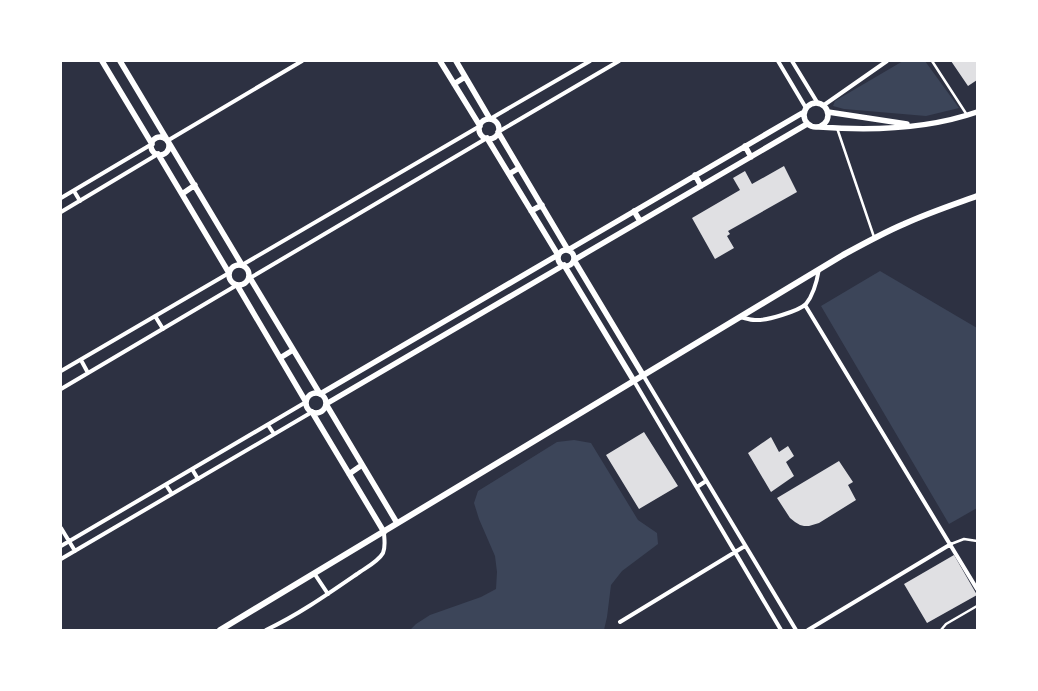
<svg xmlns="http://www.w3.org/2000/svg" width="1038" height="691" viewBox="0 0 1038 691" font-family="'Work Sans',sans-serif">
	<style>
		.green { fill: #3c4559 }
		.building { fill: #e0e0e3 }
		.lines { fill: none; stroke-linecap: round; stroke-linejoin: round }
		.service { stroke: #fff; stroke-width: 2.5 }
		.minor { stroke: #fff; stroke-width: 4 }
		.tertiary { stroke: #fff; stroke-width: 5.5 }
		.secondary { stroke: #fff; stroke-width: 6 }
	</style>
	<rect width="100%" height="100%" fill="#2d3142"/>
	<path class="green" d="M903,61H925L959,108L926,116L844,109L833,106L835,101L840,98Z
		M880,271L977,328V508L949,524L821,306Z
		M574,440L591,443L638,520L657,533L658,544L622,571L611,585L607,617L604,630H410L416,624L430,615L481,597L496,589L497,572L495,556L479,519L474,503L478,491L557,442Z"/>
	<path class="building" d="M951,61H977V80L968,86Z
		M784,166L797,192L728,231L730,234L727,236L734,248L715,259L692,218L740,190L733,178L745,171L752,184Z
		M644,432L678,486L639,509L606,455Z
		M771,437L779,452L788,446L794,456L786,462L794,476L771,492L748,453Z
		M839,461L853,482L848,485L856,500L819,523L809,526H804L800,525L795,522L790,518L777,498Z
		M954,555L977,595L927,623L904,584Z"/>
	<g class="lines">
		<path class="service" d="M932,61L967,115
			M837,128L874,237
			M951,544L964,539L977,541
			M941,630L946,624L977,606"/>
		<path class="minor" d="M778,61L806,108
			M792,61L817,102
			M824,105L887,61
			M490,119L590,61
			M498,132L619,61
			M167,141L302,61
			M74,191L80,201
			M61,198L152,144
			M61,212L158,154
			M242,265L480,126
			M250,278L487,138
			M805,305L977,589
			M155,316L163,329
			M740,317C745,318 750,320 755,320C766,321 799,311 806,304C814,294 817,281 819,269
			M81,360L88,373
			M61,371L229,273
			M643,375L796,630
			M634,381L781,630
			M61,389L237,285
			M268,425L274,434
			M192,469L198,479
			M166,485L172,494
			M697,487L706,481
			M61,528L75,551
			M61,546L306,402
			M61,559L312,412
			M314,573L328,594
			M620,622L745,546
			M266,630C298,615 328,594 357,574C365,568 378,562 383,553C386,546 384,538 384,532
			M808,630L951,544"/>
		<path class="tertiary" d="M102,61L152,144
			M120,61L242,265
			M440,61L480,126
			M456,61L490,119
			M454,84L465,77
			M804 115a12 12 0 1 1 24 0a12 12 0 1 1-24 0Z
			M828,112L907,124
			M479 129a10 10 0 1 1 20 0a10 10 0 1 1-20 0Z
			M819,127C871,131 928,129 977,112
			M498,132L568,250L804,112
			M151 146a9 9 0 1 1 18 0a9 9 0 1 1-18 0Z
			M745,146L751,157
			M158,154L229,273
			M509,174L519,168
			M695,175L701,186
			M182,194L195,185
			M531,211L542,205
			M634,211L640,221
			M558 258a8 8 0 1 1 16 0a8 8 0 1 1-16 0Z
			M229 275a10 10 0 1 1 20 0a10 10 0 1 1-20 0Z
			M250,278L320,394L558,255L487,138
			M237,285L306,402
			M280,358L293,350
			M643,375L574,260L807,124
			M306 403a10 10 0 1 1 20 0a10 10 0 1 1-20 0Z
			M312,412L384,532
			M349,474L362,465
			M397,523L326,404L564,265L634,381"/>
		<path class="secondary" d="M220,630L843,255C863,244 883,233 904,224C928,213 952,205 977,196"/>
	</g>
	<rect width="1038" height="691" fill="none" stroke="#ffffff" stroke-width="124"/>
</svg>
